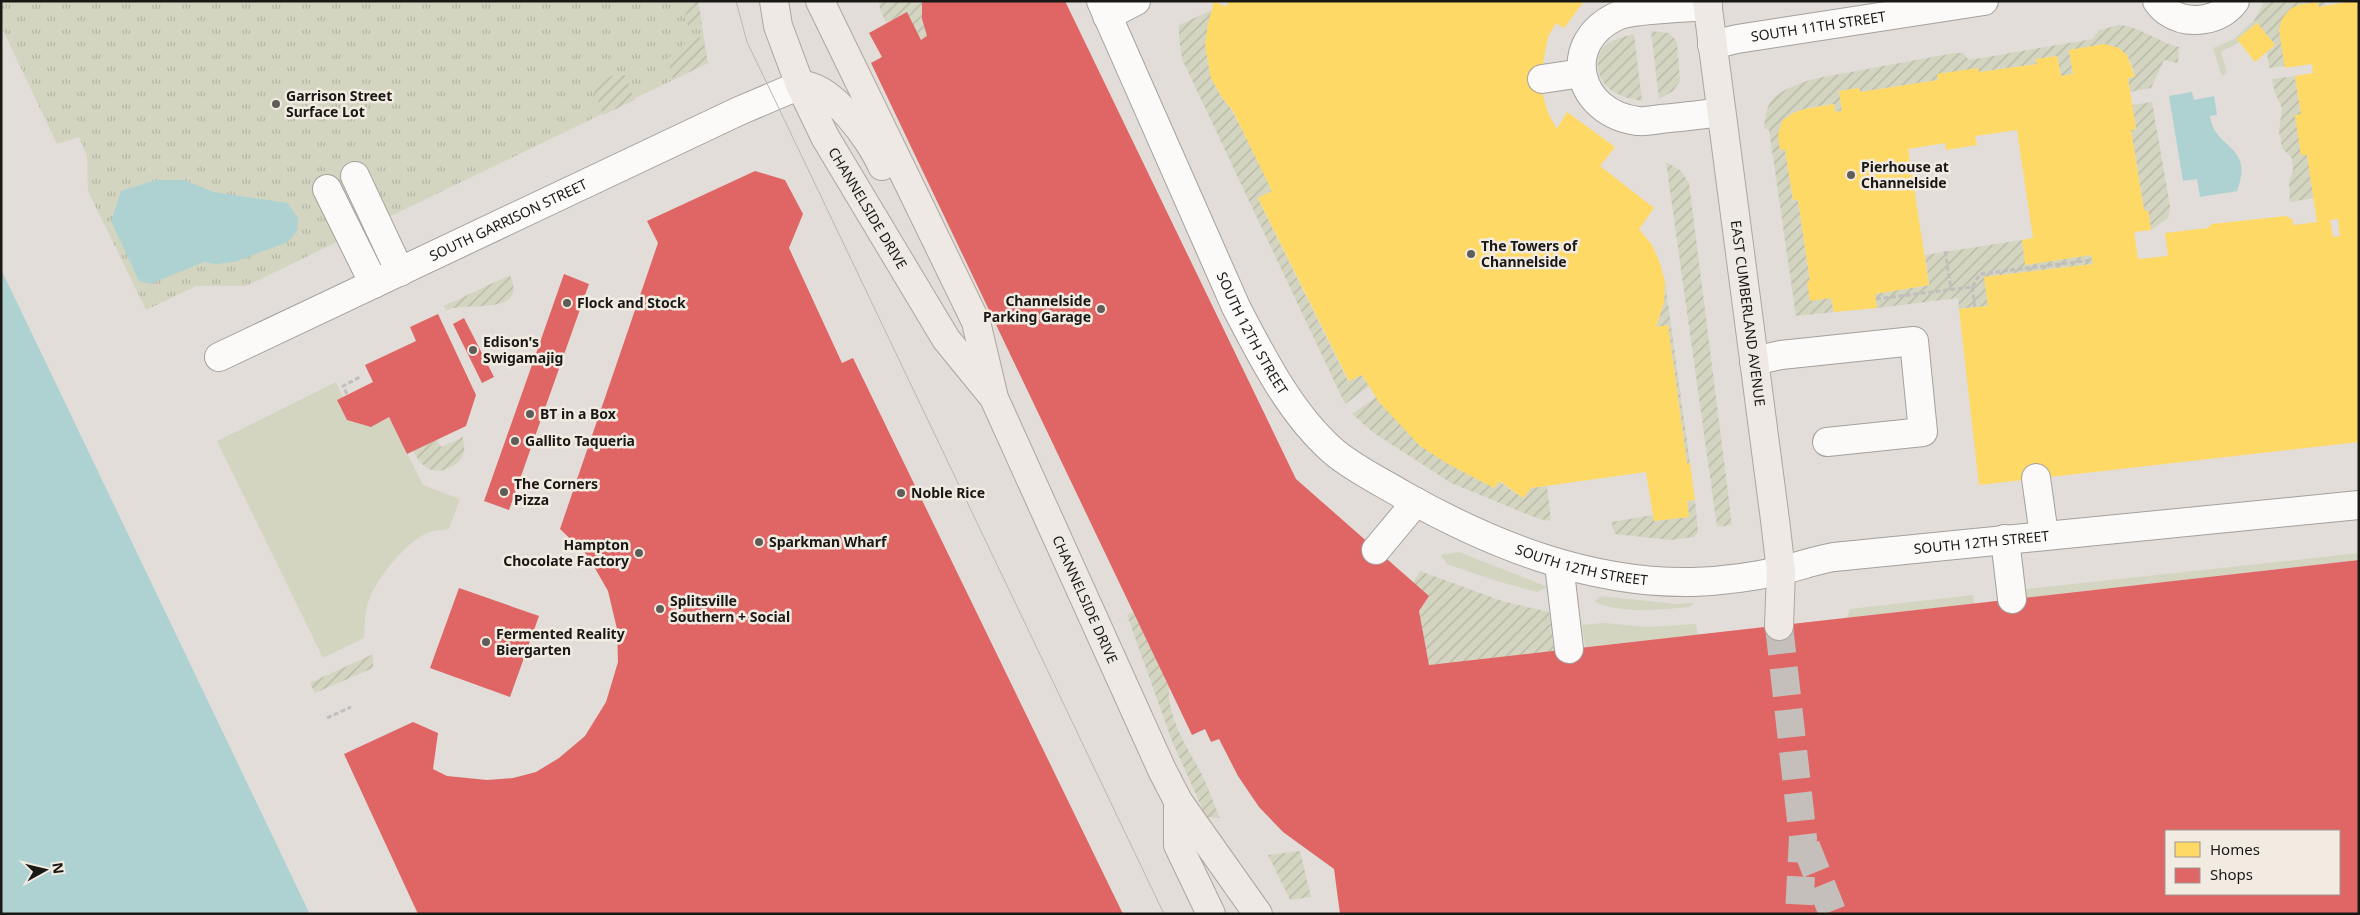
<svg xmlns="http://www.w3.org/2000/svg" width="2360" height="915" viewBox="0 0 2360 915" font-family="'Noto Sans',sans-serif">
	<style>
		.grass { fill: #d3d5c1 }
		.park { fill: url(#park-tufts) }
		.garden { fill: url(#garden-furrows) }
		.water { fill: #aed2d1 }
		.pier { fill: #e2ddd8 }
		.homes { fill: #ffd966; fill-rule: evenodd }
		.shops { fill: #e06666; fill-rule: evenodd }
		.lines { fill: none; stroke-linecap: round; stroke-linejoin: round }
		.major-tunnel { stroke: #c4bfbb; stroke-width: 28; stroke-dasharray: 28 14; stroke-linecap: butt }
		.minor-casing { stroke: #a4a09d; stroke-width: 30 }
		.major-casing { stroke: #afa59c; stroke-width: 30 }
		.path { stroke: #c1bfbe; stroke-width: 3; stroke-dasharray: 5 2.5; stroke-linecap: butt }
		.minor { stroke: #fbfaf9; stroke-width: 28 }
		.major { stroke: #eee9e4; stroke-width: 28 }
		.tram { stroke: #b9b8b7; stroke-width: 1 }
		.poi-dot { fill: #605d59; stroke: #f2ebe2; stroke-width: 2 }
		.labels { text-anchor: middle; stroke-width: 5; stroke-linejoin: round; paint-order: stroke }
		.street-label { font-size: 14px; fill: #1a1815; stroke: #f2ebe2 }
		.poi-label { font-size: 14px; font-weight: bold; fill: #1a1815; stroke: #f2ebe2; text-anchor: start }
	</style>
	<defs>
		<pattern id="park-tufts" width="24" height="20" patternUnits="userSpaceOnUse" patternTransform="scale(1.25)"><rect width="24" height="20" fill="#d3d5c1"/><path d="M3 7l-1-3M5 7V3M7 7l1-3M15 17l-1-3M17 17v-4M19 17l1-3" fill="none" stroke="#b5b6a5"/></pattern>
		<pattern id="garden-furrows" width="10" height="10" patternUnits="userSpaceOnUse" patternTransform="scale(1.25)"><rect width="10" height="10" fill="#d3d5c1"/><path d="M-1 1l2-2M0 10L10 0M9 11l2-2" fill="none" stroke="#b5b6a5"/></pattern>
	</defs>
	<rect width="100%" height="100%" fill="#e2ddd8"/>
	<path class="grass" d="M2254,20L2257,23L2238,39L2240,42L2221,52L2227,73L2222,76L2213,48L2234,39Z
		M336,382L343,397L337,400L347,420L371,427L389,417L423,485L460,499L449,529C443,530 436,530 430,532C408,539 376,579 369,600C364,612 365,625 364,638L323,658L217,441Z
		M1459,552L1548,587L1537,592L1493,580L1447,564L1441,555Z
		M2359,553V560L2024,598L2025,590L2028,589Z
		M1973,595L1974,604L1847,618L1850,609Z
		M1601,596L1675,604L1694,603L1690,607C1660,609 1621,615 1594,601Z
		M1604,623L1647,627L1696,624L1698,635L1585,647L1582,625Z"/>
	<path class="park" d="M1,1H698L708,63L246,286H196L146,310L88,191L87,156L79,137L57,144L1,26Z"/>
	<path class="garden" d="M687,1H698L702,23L690,28L685,20Z
		M879,1H922V19L927,36L921,40L907,13L886,23L880,9Z
		M2265,1H2325V6L2319,7L2317,2C2271,10 2279,27 2285,66L2269,68L2267,53L2275,45L2254,20Z
		M1212,10C1203,40 1204,67 1220,94C1224,101 1230,106 1233,113C1248,138 1260,165 1272,191L1258,199L1348,381L1362,375L1369,386L1345,404L1182,59L1179,37V25Z
		M2119,25C2141,27 2158,42 2179,47L2178,63L2164,60L2151,88L2130,92L2128,78L2135,77C2127,36 2101,45 2069,50L2073,74L2061,76L2057,56L2036,59L2037,64L1979,72L1937,74L1938,80L1860,92L1859,88L1839,91L1842,111L1835,112L1834,104C1802,109 1776,109 1780,149H1785L1793,200H1798L1810,281H1808L1831,298L1834,312L1796,316L1769,130L1764,128C1765,119 1766,109 1771,101C1776,92 1802,82 1813,79L1954,53H1963L1969,60L2093,39L2099,30Z
		M1651,31L1669,33L1677,42L1680,81L1673,91L1659,99Z
		M1634,34L1642,101C1623,98 1600,90 1598,68C1597,61 1598,55 1602,49C1609,40 1623,37 1634,34Z
		M693,37L703,38L708,63L673,80L668,58Z
		M617,74L625,75L635,100L603,115L592,84Z
		M2295,76L2314,198L2290,202L2289,181L2293,171L2292,158L2282,148L2279,132L2282,108L2275,93L2272,79Z
		M2152,102L2170,206L2168,218L2151,230L2148,210L2144,211L2131,130L2136,129L2132,105Z
		M1666,162L1680,170L1689,183L1732,525L1717,527Z
		M2022,240L2026,265L2091,255L2093,264L1985,277L1988,306L1959,309L1958,298L1877,308L1875,294L1929,285L1925,255Z
		M510,275C529,317 466,301 446,310L444,306Z
		M1665,282L1690,463L1687,464L1668,326L1656,327L1664,302Z
		M1376,397L1523,498L1531,488L1547,486L1551,521L1539,519L1451,483L1374,433L1352,414Z
		M463,437C463,442 465,448 464,452C461,465 441,475 429,469C421,465 417,458 413,451L437,440L441,447Z
		M1695,500L1698,532L1694,537L1670,540L1615,534L1611,522L1653,515L1654,521L1689,517L1687,501Z
		M1420,571L1502,601L1549,612L1554,651L1429,665L1419,611L1429,596L1413,583Z
		M1133,612L1169,687C1167,716 1185,744 1199,769C1207,784 1213,802 1220,818L1206,817L1172,741L1127,615Z
		M373,654V668L315,693L310,683Z
		M1300,851L1311,897L1290,900L1268,855Z"/>
	<path class="water" d="M2192,92L2194,100L2214,96L2217,115L2210,116C2214,150 2255,144 2237,191L2200,197L2197,179L2183,181L2169,96Z
		M156,180H184L213,192L288,203L298,218L297,231L288,242L234,262L217,264L204,262L150,284L139,281L111,221L121,191Z
		M1,269L310,914H1Z"/>
	<path class="pier" d="M1,267L4,268L313,914H310Z"/>
	<path class="homes" d="M1214,1L1226,7L1229,1H1584L1564,28L1556,23L1548,37L1542,68V92L1548,113L1557,129L1567,112L1615,147L1600,166L1654,208L1639,229L1652,245L1660,263L1665,282L1664,302L1656,327L1668,325L1687,464L1690,463L1695,500L1687,501L1689,517L1654,521L1646,472L1531,488L1523,498L1500,481L1494,488L1448,464L1420,446L1379,402L1362,375L1349,381L1258,198L1272,191L1233,111L1221,96L1211,78L1205,45L1208,24Z
		M2352,1H2359V442L1979,485L1959,309L1988,306L1984,277L2093,264L2091,255L2025,265L2022,240L2033,238L2017,130L1975,136L1977,145L1946,150L1945,143L1908,149L1929,285L1875,294L1877,308L1834,312L1831,298L1810,301L1807,281H1810L1798,200H1793L1785,149L1780,150L1778,135L1782,121L1793,113L1805,109L1834,104L1835,112L1842,111L1839,91L1859,88L1860,92L1938,80L1937,74L1978,68L1979,72L2037,64L2036,59L2057,56L2061,76L2073,74L2069,50L2104,44L2119,48L2127,55L2135,77L2128,78L2136,129L2131,130L2144,211L2148,210L2151,230L2134,232L2138,259L2168,256L2165,233L2208,228L2212,224L2286,216L2293,220V225L2317,222L2307,155H2301L2295,115L2301,114L2295,76L2313,73L2312,64L2285,68L2279,30L2282,19L2290,9L2299,5L2317,2L2319,7ZM2338,219L2340,236L2333,237L2330,220Z
		M2257,23L2275,45L2255,62L2237,39Z"/>
	<path class="shops" d="M922,1H1065L1296,479L1429,596L1419,611L1429,665L2359,560V914H1340L1334,869L1283,832L1259,807L1238,776L1219,739L1211,742L1205,729L1192,735L871,63L882,57L869,33L907,12L921,40L927,36L922,19ZM2166,831H2339V894H2166Z
		M755,171L785,180L803,214L789,248L842,363L853,358L1123,914H418L344,754L413,722L438,733L433,769L447,776L487,780L513,778L536,772L559,758L585,736L606,702L618,662L617,629L608,591L588,556L560,529L658,243L647,221Z
		M564,274L589,284L509,510L484,501Z
		M438,314L476,395L466,426L407,454L389,417L371,427L347,420L337,400L373,382L365,365L416,341L410,327Z
		M464,318L494,377L482,383L453,324Z
		M459,588L539,616L510,697L430,668Z"/>
	<g class="lines">
		<path class="major-tunnel" d="M1779,626L1803,838L1799,914
			M1806,846L1833,914"/>
		<g class="minor-casing">
			<g id="minor">
				<path id="s1" d="M1101,1L1236,307C1262,357 1290,413 1333,451C1354,469 1380,481 1403,495C1492,545 1589,584 1693,582C1722,581 1754,577 1783,570C1800,566 1816,560 1834,557L2359,505"/>
				<path d="M2157,1C2160,5 2164,10 2168,12C2189,26 2220,21 2235,1"/>
				<path d="M1708,6C1688,8 1632,9 1617,16C1559,43 1577,114 1638,121C1645,122 1653,120 1661,119C1681,117 1701,115 1721,112"/>
				<path d="M1107,16L1136,1"/>
				<path id="s2" d="M1712,45L1737,39L1984,1"/>
				<path d="M1542,79L1582,73"/>
				<path d="M355,176L400,272"/>
				<path d="M327,189L374,284"/>
				<path id="s3" d="M219,357L739,111L800,85"/>
				<path d="M1754,361L1781,355L1914,341L1923,432L1827,442"/>
				<path d="M2036,478L2044,535"/>
				<path d="M2005,539L2012,599"/>
				<path d="M1376,550L1416,502"/>
				<path d="M1559,564L1569,649"/>
			</g>
		</g>
		<g class="major-casing">
			<g id="major">
				<path id="s4" d="M774,1L778,26L800,85L825,137L946,339L990,393"/>
				<path id="s5" d="M820,1L976,322L994,398L1162,770L1178,801L1258,914"/>
				<path id="s6" d="M1707,1L1775,520L1781,571L1779,626"/>
				<path d="M800,85C831,84 871,140 882,166"/>
				<path d="M1178,801V845L1211,914"/>
			</g>
		</g>
		<path class="path" d="M1945,251L1951,289
			M1972,287L1975,308
			M1876,299L1972,287L1980,274L2092,260
			M347,394L343,386L360,377
			M327,718L351,707"/>
		<use href="#minor" class="minor"/>
		<use href="#major" class="major"/>
		<path class="tram" d="M736,1L747,42L773,96L1164,914"/>
	</g>
	<g class="poi-dot">
		<circle cx="276" cy="104" r="5"/>
		<circle cx="1851" cy="175" r="5"/>
		<circle cx="1471" cy="254" r="5"/>
		<circle cx="567" cy="303" r="5"/>
		<circle cx="1101" cy="309" r="5"/>
		<circle cx="473" cy="350" r="5"/>
		<circle cx="530" cy="414" r="5"/>
		<circle cx="515" cy="441" r="5"/>
		<circle cx="504" cy="492" r="5"/>
		<circle cx="901" cy="493" r="5"/>
		<circle cx="759" cy="542" r="5"/>
		<circle cx="639" cy="553" r="5"/>
		<circle cx="660" cy="609" r="5"/>
		<circle cx="486" cy="642" r="5"/>
	</g>
	<g class="labels">
		<g class="street-label">
			<text dy="5" stroke="none"><textPath href="#s2" startOffset="108">SOUTH 11TH STREET</textPath></text>
			<text dy="5" stroke="none"><textPath href="#s4" startOffset="229">CHANNELSIDE DRIVE</textPath></text>
			<text dy="5" stroke="none"><textPath href="#s3" startOffset="320">SOUTH GARRISON STREET</textPath></text>
			<text dy="5" stroke="none"><textPath href="#s6" startOffset="315">EAST CUMBERLAND AVENUE</textPath></text>
			<text dy="5" stroke="none"><textPath href="#s1" startOffset="365">SOUTH 12TH STREET</textPath></text>
			<text dy="5" stroke="none"><textPath href="#s1" startOffset="1190">SOUTH 12TH STREET</textPath></text>
			<text dy="5" stroke="none"><textPath href="#s1" startOffset="785">SOUTH 12TH STREET</textPath></text>
			<text dy="5" stroke="none"><textPath href="#s5" startOffset="656">CHANNELSIDE DRIVE</textPath></text>
		</g>
		<g class="poi-label">
			<text x="286" y="101">Garrison Street<tspan x="286" dy="16">Surface Lot</tspan></text>
			<text x="1861" y="172">Pierhouse at<tspan x="1861" dy="16">Channelside</tspan></text>
			<text x="1481" y="251">The Towers of<tspan x="1481" dy="16">Channelside</tspan></text>
			<text x="1091" y="306" text-anchor="end">Channelside<tspan x="1091" dy="16">Parking Garage</tspan></text>
			<text x="577" y="308">Flock and Stock</text>
			<text x="483" y="347">Edison's<tspan x="483" dy="16">Swigamajig</tspan></text>
			<text x="540" y="419">BT in a Box</text>
			<text x="525" y="446">Gallito Taqueria</text>
			<text x="514" y="489">The Corners<tspan x="514" dy="16">Pizza</tspan></text>
			<text x="911" y="498">Noble Rice</text>
			<text x="769" y="547">Sparkman Wharf</text>
			<text x="629" y="550" text-anchor="end">Hampton<tspan x="629" dy="16">Chocolate Factory</tspan></text>
			<text x="670" y="606">Splitsville<tspan x="670" dy="16">Southern + Social</tspan></text>
			<text x="496" y="639">Fermented Reality<tspan x="496" dy="16">Biergarten</tspan></text>
		</g>
	</g>
	<rect width="2360" height="915" fill="none" stroke="#1a1815" stroke-width="5"/>
	<rect x="2165" y="830" width="175" height="65" fill="#f2ebe2" stroke="#9c9790"/>
	<rect x="2175" y="842" width="25" height="15" fill="#ffd966" stroke="#9c9790"/>
	<text x="2210" y="855" font-size="15" fill="#1a1815">Homes</text>
	<rect x="2175" y="868" width="25" height="15" fill="#e06666" stroke="#9c9790"/>
	<text x="2210" y="880" font-size="15" fill="#1a1815">Shops</text>
	<g transform="translate(45 870) rotate(82)" stroke="#f2ebe2" stroke-width="4" paint-order="stroke">
	<path d="M0-4L9 19L0 12L-9 19Z" fill="#1a1815"/>
	<text y="-8" font-size="14" font-weight="bold" text-anchor="middle" fill="#1a1815">N</text>
	</g>
</svg>
